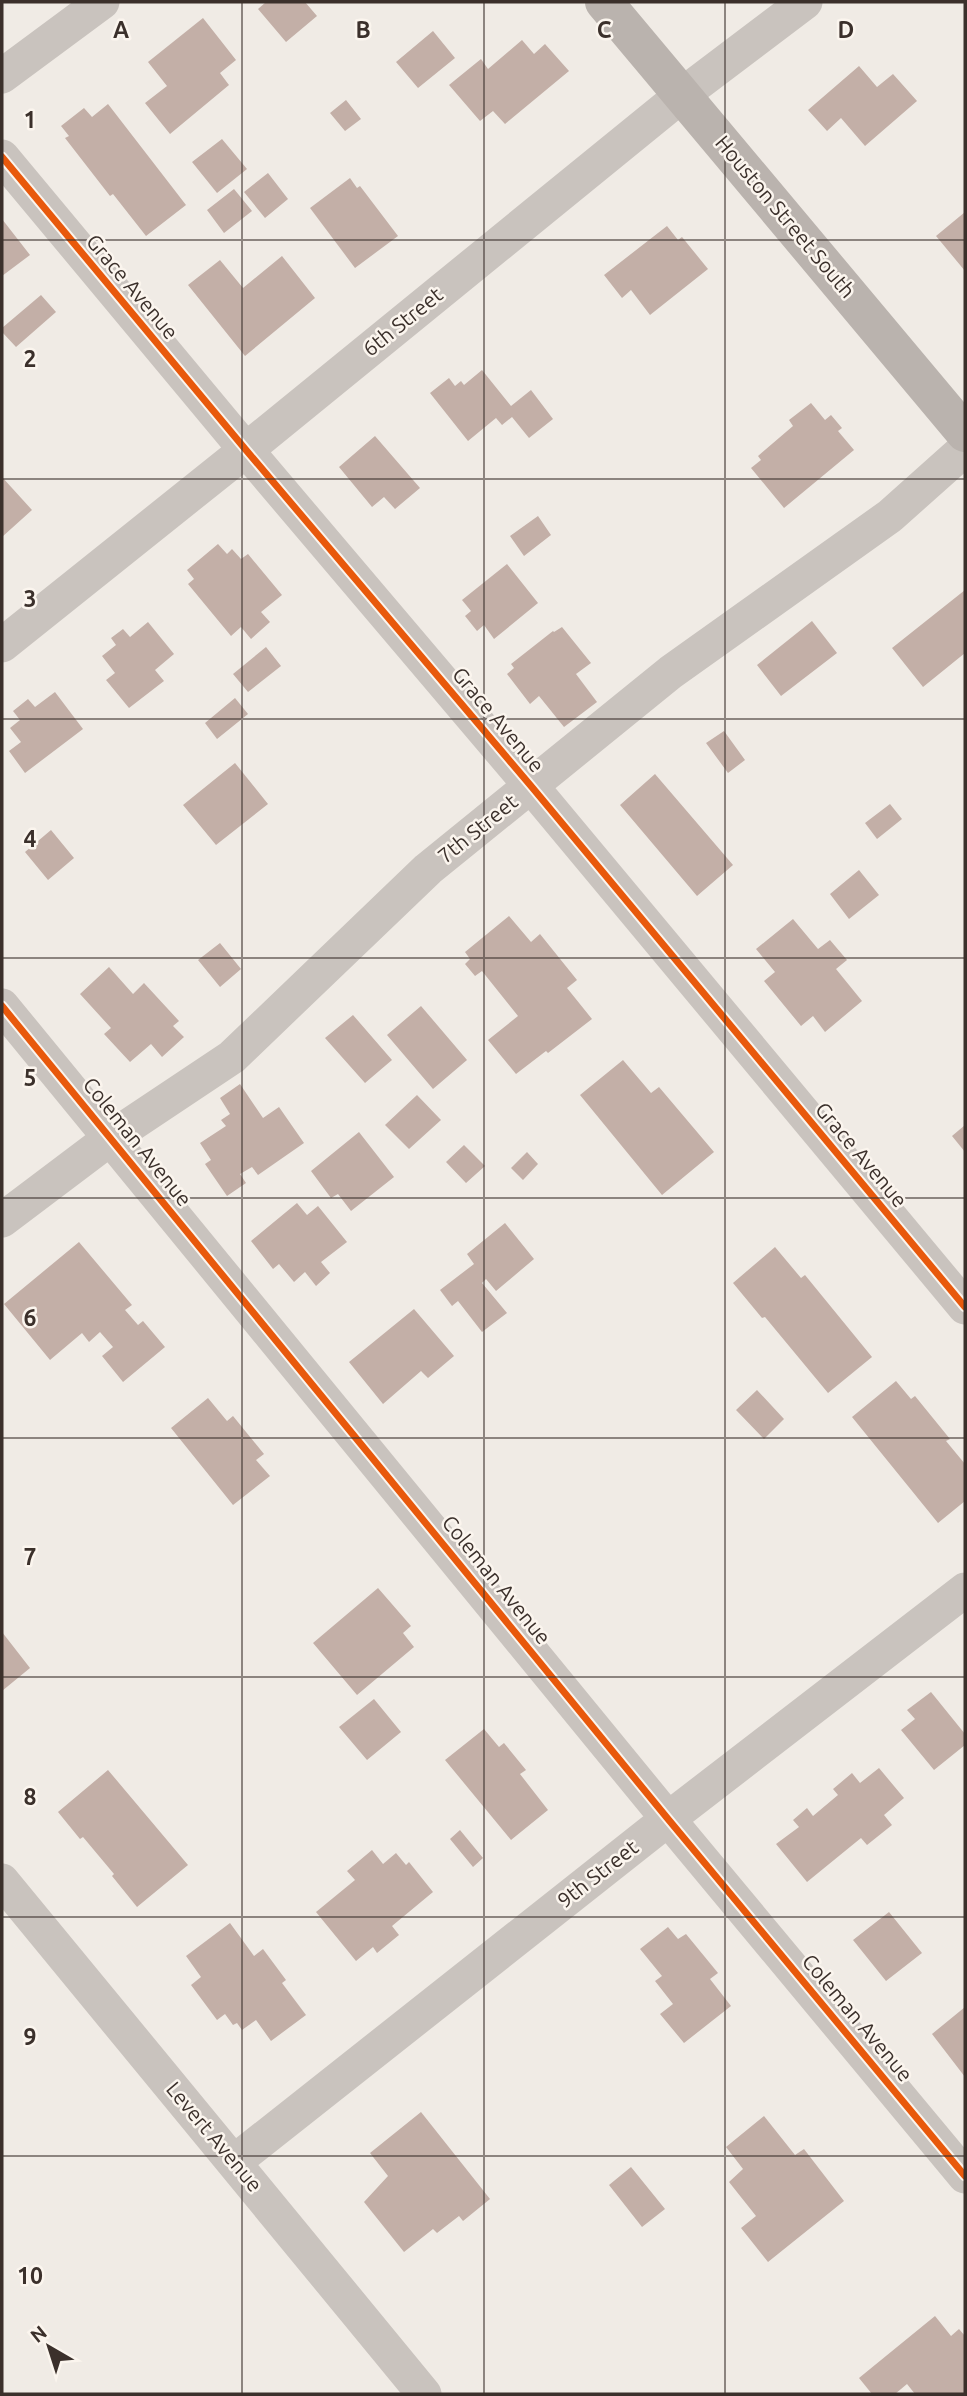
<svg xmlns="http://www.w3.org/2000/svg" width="967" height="2396" viewBox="0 0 967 2396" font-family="Ubuntu,sans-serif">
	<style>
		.building { fill: #c3afa7 }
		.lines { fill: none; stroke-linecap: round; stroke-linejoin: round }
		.street { stroke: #c9c3be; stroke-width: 35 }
		.secondary { stroke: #bab3ae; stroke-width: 38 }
		.cycleway-casing { stroke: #fbf5ee; stroke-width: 11 }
		.cycleway { stroke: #e8590c; stroke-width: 7 }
		.grid { fill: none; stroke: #3b302b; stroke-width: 2; stroke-opacity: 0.55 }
		.labels { text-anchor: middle; stroke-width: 5; stroke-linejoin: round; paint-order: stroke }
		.street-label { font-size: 21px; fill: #3b302b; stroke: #fbf5ee }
		.grid-label { font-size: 23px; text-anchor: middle; font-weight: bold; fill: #3b302b; stroke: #fbf5ee; stroke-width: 5; stroke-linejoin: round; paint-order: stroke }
	</style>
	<rect width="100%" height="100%" fill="#f0ebe5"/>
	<path class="building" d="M266,2H305L317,16L286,42L258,9Z
		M203,18L236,60L220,73L229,85L170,134L145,103L167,86L148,62Z
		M433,31L455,58L418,88L396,62Z
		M522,40L534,54L545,44L569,71L505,124L493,111L480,121L449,85L481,59L488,69Z
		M859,66L877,87L893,74L917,101L865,146L841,118L827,131L808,110Z
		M346,100L361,119L345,131L330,113Z
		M108,104L186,205L146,236L113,194L110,196L65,138L69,136L61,126L84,108L92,117Z
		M222,139L247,169L217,193L192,162Z
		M268,173L288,199L265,218L244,192Z
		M350,178L357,188L360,186L398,236L355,268L310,208Z
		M234,189L252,211L224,233L207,210Z
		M965,212V271L936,236Z
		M2,219L30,255L2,276Z
		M667,226L678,240L682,237L708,269L650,315L631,290L622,298L604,275Z
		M282,256L315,298L245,356L188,285L220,260L243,288Z
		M41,295L56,312L16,347L2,332V328Z
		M482,370L511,406L531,390L553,419L529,438L512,417L502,425L496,418L468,441L430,393L449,378L455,386L461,381L464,385Z
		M811,403L825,420L831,415L842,428L838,431L854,450L784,508L751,468L761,460L758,456L793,426L789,420Z
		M375,436L420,488L395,509L384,497L372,507L339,467Z
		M2,477L32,510L2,537Z
		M538,516L551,535L524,556L510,536Z
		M218,544L227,554L232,549L241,559L248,554L282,595L261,612L270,622L251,639L241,627L231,636L188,584L194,579L187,570Z
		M507,564L538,603L494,639L484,625L477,631L465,616L471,611L462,600Z
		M965,590V653L923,687L892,648Z
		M812,621L837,653L781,696L757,665Z
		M148,622L174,654L155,670L164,681L129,708L106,680L115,673L102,656L116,645L111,638L123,629L130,637Z
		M562,627L591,663L576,674L597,702L564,727L539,696L530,704L507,674L514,668L511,664L553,631L554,632Z
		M266,647L281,666L248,692L233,674Z
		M55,692L83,729L25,773L9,751L21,742L10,728L20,720L13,711L28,699L35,707Z
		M235,698L248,714L217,739L205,723Z
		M724,731L745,760L728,773L706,743Z
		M235,763L268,804L216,845L183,805Z
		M655,774L733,865L697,896L620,805Z
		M890,804L902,819L877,839L865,823Z
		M51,830L74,858L48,880L25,852Z
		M859,870L879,895L849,919L830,894Z
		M509,916L531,942L540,934L577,980L567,988L592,1019L548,1053L546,1051L516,1074L488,1040L518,1016L482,971L475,976L465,964L470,959L465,952Z
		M793,919L818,949L830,940L847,960L836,969L862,1001L825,1032L813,1016L801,1026L764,981L775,972L756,949Z
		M220,943L241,969L220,987L198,960Z
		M109,967L133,994L144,983L179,1021L173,1026L184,1037L162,1057L151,1044L130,1062L104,1034L111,1028L80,994Z
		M421,1006L467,1060L433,1089L387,1035Z
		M353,1015L392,1060L365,1083L325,1038Z
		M623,1060L651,1093L659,1087L714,1152L662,1195L580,1095Z
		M240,1084L263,1118L279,1107L304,1143L258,1175L252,1167L240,1174L246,1183L227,1196L205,1164L211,1160L200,1143L226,1126L221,1120L230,1114L220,1098Z
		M417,1095L441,1120L409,1149L385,1125Z
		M965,1125V1152L952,1136Z
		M359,1132L394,1177L351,1211L338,1194L331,1198L311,1171Z
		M464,1145L485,1166L466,1183L446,1162Z
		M527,1152L538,1164L523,1180L511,1168Z
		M297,1203L307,1215L318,1206L347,1242L321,1262L330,1273L316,1286L305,1272L294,1282L279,1264L273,1269L251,1241Z
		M505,1223L534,1259L496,1291L486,1279L482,1283L507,1313L482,1332L458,1301L452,1306L440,1290L474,1264L467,1254Z
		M79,1242L132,1305L125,1310L138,1325L143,1321L165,1347L123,1382L102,1356L113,1347L100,1332L89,1342L82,1333L50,1360L4,1304Z
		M775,1247L801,1278L805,1275L872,1357L828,1393L765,1317L762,1318L733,1283Z
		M414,1309L454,1356L428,1378L421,1371L383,1404L349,1362Z
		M896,1381L911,1399L915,1396L950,1439L946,1441L965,1464V1501L938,1523L852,1417Z
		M757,1390L784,1419L764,1439L736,1410Z
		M208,1398L227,1421L233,1416L264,1454L256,1460L270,1476L233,1505L171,1428Z
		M378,1588L411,1626L403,1633L414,1647L357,1695L313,1643Z
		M2,1632L30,1668L2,1691Z
		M931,1692L965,1734V1745L934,1770L901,1730L915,1719L907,1710Z
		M374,1699L401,1732L367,1760L339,1727Z
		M484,1729L499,1747L504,1743L526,1770L520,1774L548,1810L511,1840L445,1760Z
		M879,1768L904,1798L884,1815L892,1825L867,1845L861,1838L807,1882L776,1844L799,1827L793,1820L807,1808L813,1816L838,1795L833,1789L852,1773L860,1783Z
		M108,1770L188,1865L137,1907L112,1876L114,1874L83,1837L80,1839L58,1812Z
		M460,1830L483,1858L473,1867L450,1839Z
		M372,1850L383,1864L396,1853L406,1865L409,1862L433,1892L392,1926L399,1935L377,1953L373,1947L356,1961L316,1912L355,1880L347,1871Z
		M889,1912L922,1953L886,1981L853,1940Z
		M230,1923L254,1956L263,1949L286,1980L282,1983L306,2015L271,2041L256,2020L242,2030L237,2023L233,2025L225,2014L217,2020L191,1985L201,1977L186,1956Z
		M668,1927L678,1939L686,1934L718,1973L710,1979L731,2006L684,2043L660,2014L673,2004L655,1981L662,1976L640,1949Z
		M965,2007V2077L932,2034Z
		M421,2112L490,2199L463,2221L459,2216L437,2233L433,2229L404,2252L364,2202L388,2176L370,2153Z
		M764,2116L795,2155L804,2149L844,2201L768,2262L741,2228L756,2216L729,2182L743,2169L726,2147Z
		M631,2167L665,2209L642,2227L609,2185Z
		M935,2316L951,2336L959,2329L965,2336V2394H915L907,2384L895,2394H872L859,2378Z"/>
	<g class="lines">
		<path class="street" d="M2,76L102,2
			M2,157L246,450L531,786L965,1307
			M2,645L246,450L682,95L805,2
			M2,1006L668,1819L965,2176
			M2,1220L112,1137L232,1057L428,869L671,672L890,516L965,449
			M2,1881L424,2394
			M234,2162L668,1819L965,1590"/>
		<path class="secondary" d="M604,2L965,433"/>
		<g class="cycleway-casing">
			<path id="cycleway" d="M2,157L246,450L531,786L965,1307
				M2,1006L668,1819L965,2176"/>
		</g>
		<use href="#cycleway" class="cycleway"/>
	</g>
	<path class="grid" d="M242,2V2394M484,2V2394M725,2V2394M2,240H965M2,479H965M2,719H965M2,958H965M2,1198H965M2,1438H965M2,1677H965M2,1917H965M2,2156H965"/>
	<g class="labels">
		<g class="street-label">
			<text transform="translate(785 217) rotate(50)" y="7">Houston Street South</text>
			<text transform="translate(132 287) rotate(50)" y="7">Grace Avenue</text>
			<text transform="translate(403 322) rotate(-39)" y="7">6th Street</text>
			<text transform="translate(498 720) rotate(50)" y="7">Grace Avenue</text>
			<text transform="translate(478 829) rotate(-39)" y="7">7th Street</text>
			<text transform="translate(137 1142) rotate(51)" y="7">Coleman Avenue</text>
			<text transform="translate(861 1155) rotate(50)" y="7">Grace Avenue</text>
			<text transform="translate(496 1580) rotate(51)" y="7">Coleman Avenue</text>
			<text transform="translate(598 1874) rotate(-38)" y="7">9th Street</text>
			<text transform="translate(857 2018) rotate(50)" y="7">Coleman Avenue</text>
			<text transform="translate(214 2137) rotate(50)" y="7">Levert Avenue</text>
		</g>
	</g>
	<g class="grid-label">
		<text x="121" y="38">A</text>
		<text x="363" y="38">B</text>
		<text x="604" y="38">C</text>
		<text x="846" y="38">D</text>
		<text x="30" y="128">1</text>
		<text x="30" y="367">2</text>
		<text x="30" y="607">3</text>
		<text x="30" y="847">4</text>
		<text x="30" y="1086">5</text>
		<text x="30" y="1326">6</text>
		<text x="30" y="1565">7</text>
		<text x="30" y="1805">8</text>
		<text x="30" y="2045">9</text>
		<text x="30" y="2284">10</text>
	</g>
	<rect width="967" height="2396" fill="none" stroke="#3b302b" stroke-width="7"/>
	<g transform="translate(49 2347) rotate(321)" stroke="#fbf5ee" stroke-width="5" paint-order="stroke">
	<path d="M0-5L12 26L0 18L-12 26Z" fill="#3b302b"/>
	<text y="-10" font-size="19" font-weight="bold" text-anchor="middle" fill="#3b302b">N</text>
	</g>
</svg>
